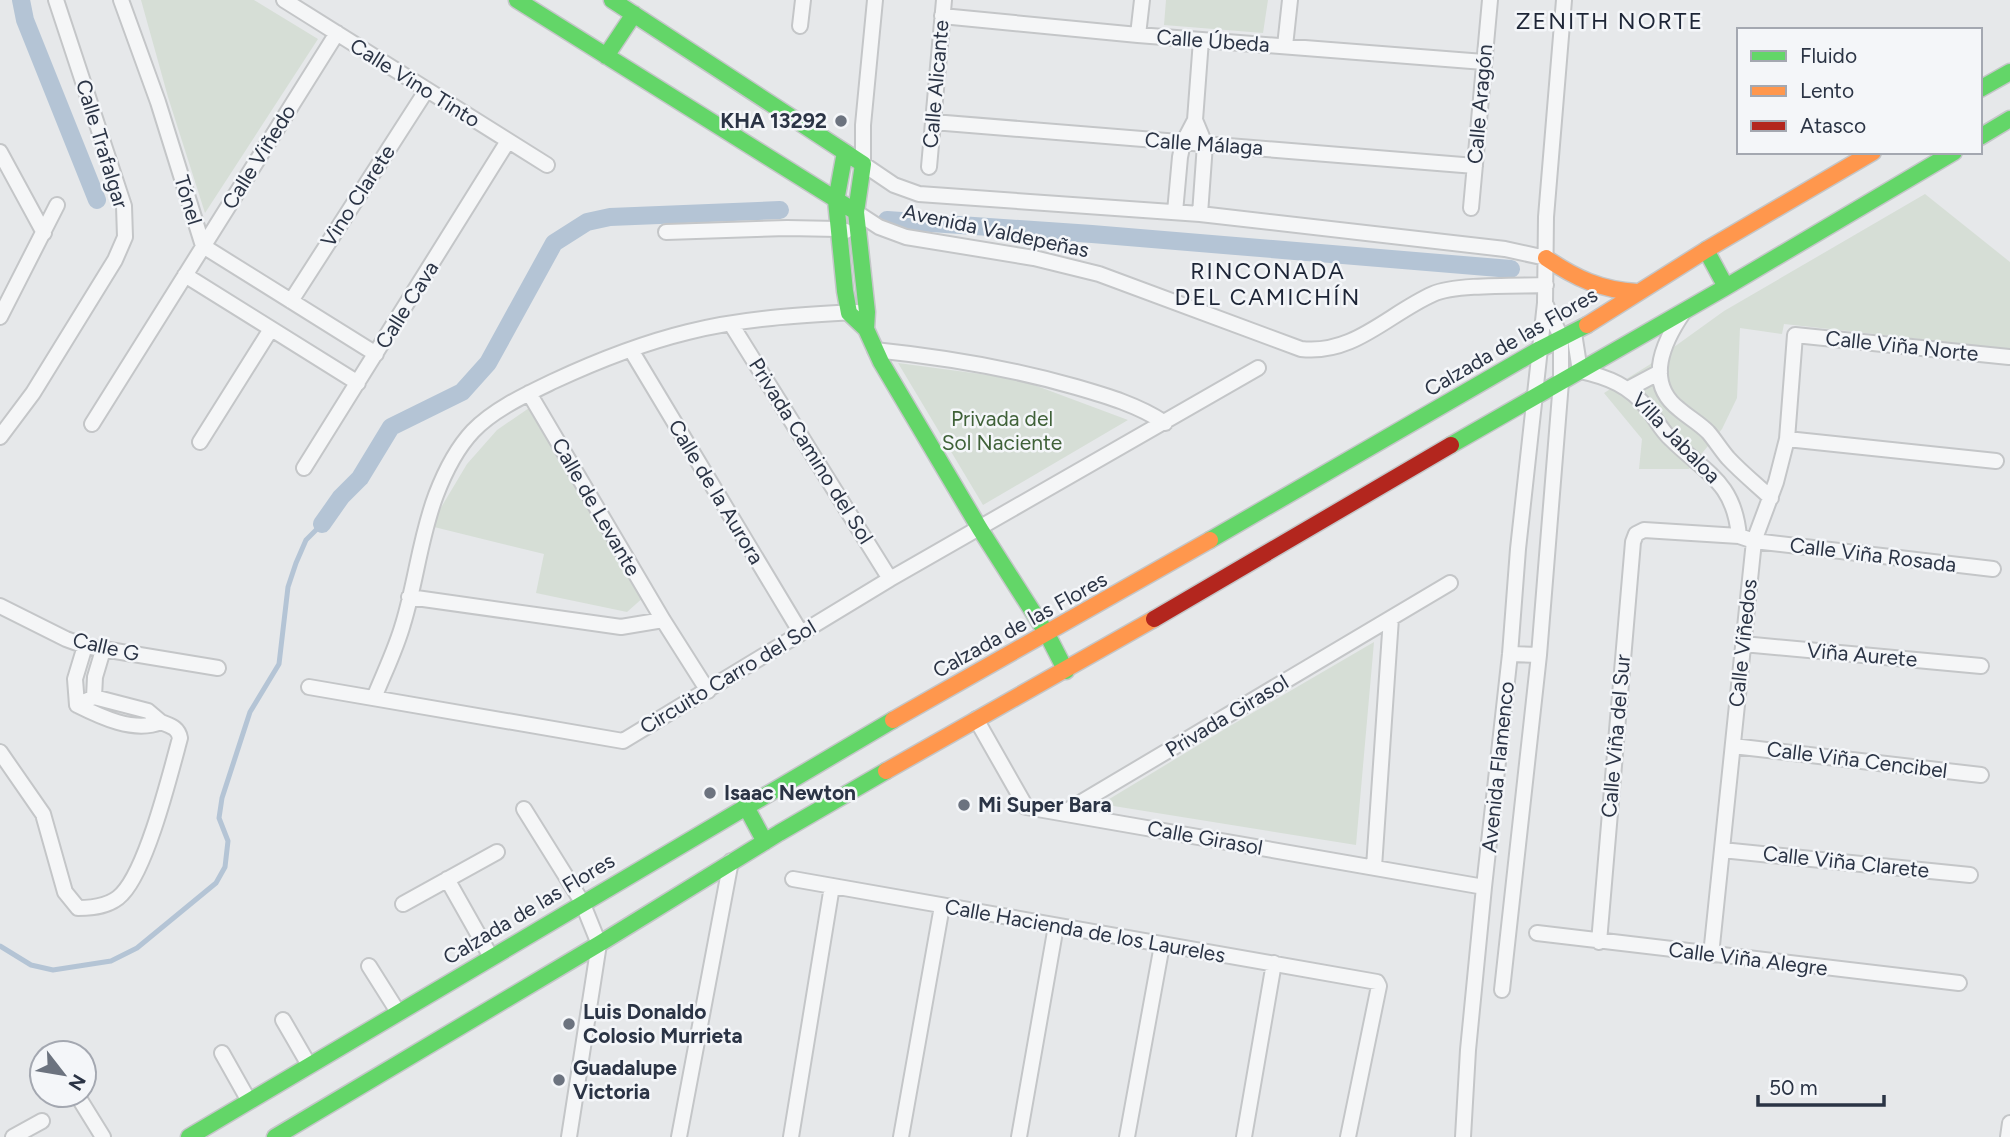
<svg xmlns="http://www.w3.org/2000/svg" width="2010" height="1137" viewBox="0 0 2010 1137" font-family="Figtree,sans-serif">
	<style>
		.green { fill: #d6ded6 }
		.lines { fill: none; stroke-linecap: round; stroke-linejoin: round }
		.stream { stroke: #b4c4d5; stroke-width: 5 }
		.canal { stroke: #b4c4d5; stroke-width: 18 }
		.street-casing { stroke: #c4c6c8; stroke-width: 18 }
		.fast-casing { stroke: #c4c6c8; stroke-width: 19 }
		.slow-casing { stroke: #c4c6c8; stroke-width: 19 }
		.jam-casing { stroke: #c4c6c8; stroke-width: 19 }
		.street { stroke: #f5f6f7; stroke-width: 14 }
		.fast { stroke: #63d668; stroke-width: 16 }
		.slow { stroke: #ff974d; stroke-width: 16 }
		.jam { stroke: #b3261e; stroke-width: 16 }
		.poi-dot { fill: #6c737f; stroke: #f4f6f9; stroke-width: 2.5 }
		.labels { text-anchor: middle; stroke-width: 5; stroke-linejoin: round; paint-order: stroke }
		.street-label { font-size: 21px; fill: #2b3445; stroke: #f4f6f9 }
		.poi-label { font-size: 21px; font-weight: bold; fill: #2b3445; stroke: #f4f6f9; text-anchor: start }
		.park-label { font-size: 21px; fill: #3f6138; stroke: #f4f6f9 }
		.neighbourhood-label { font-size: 23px; letter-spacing: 2px; fill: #1d2536; stroke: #f4f6f9 }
	</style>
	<rect width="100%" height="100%" fill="#e6e8ea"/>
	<path class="green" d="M141,0H254L318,39L205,213L168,97Z
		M1166,0H1268L1263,33L1164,25Z
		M1925,194L2010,262V349L1784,324L1782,334L1740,328L1737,398L1722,429L1689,469H1639L1642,439L1604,393L1649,365L1724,311Z
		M898,363L1018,379L1128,420L983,505Z
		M532,406L645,596L627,612L536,593L544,554L430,526L467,464L497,430Z
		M1374,642L1356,845L1101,804L1230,726Z"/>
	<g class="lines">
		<path class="stream" d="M0,946L31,965L53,970L111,961L137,948L216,883L225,867L228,841L219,818L222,798L250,712L279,664L288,587L296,563L306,540L322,524"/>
		<path class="canal" d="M21,0L25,20L97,200
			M887,220L1092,234L1511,269
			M322,524L341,497L360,478L391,427L462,392L488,363L554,243L587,222L610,217L780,210"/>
		<g class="street-casing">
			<path id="street" d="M121,0L158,102L203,246L376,354
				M284,0L547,165
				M875,0L863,125V164L894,185L919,194L1200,214L1505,249L1546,258
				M942,16L1138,35L1484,62
				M800,26L803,0
				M1138,35L1142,0
				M1285,46L1290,0
				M1195,120L1205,144L1200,214
				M933,122L1475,166
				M0,152L44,233
				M929,167L944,0
				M1471,208L1490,0
				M856,212L879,227L906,237L1034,258L1099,274L1301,349C1354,355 1388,314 1433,294C1455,284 1519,286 1546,285
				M1175,212L1180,157L1183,143L1195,120L1201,40
				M666,232L787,228L838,229L846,231
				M185,275L358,383
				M291,301L426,91
				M1683,313C1664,341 1644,382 1679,409C1688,417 1699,423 1708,432C1715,440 1721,450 1728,458C1741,472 1757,485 1771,498
				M0,317L57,205
				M731,324L890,579
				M1574,333L1580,371C1608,377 1630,386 1648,409C1656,419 1661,430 1671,439C1705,473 1734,481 1739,536
				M631,350L801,633
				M875,350C943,357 1010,368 1076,387C1107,396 1138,405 1165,423
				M1628,389L1660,372
				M529,393L663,620L708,691
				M92,424L337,33
				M0,437L33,393L115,260L125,237L124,206L56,0
				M1787,439L1996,461
				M200,442L271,329
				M304,468L508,141
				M409,597L621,627L663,620
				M0,606L66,639L85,646L218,668
				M1743,644L1981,666
				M1510,654L1539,655
				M309,687L623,741L890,579L1258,368
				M94,697L148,711L161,722C134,733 101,717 77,705Z
				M94,697L95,677L103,650
				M374,698C384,673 396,649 403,624C416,582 420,537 436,495C444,474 457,448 473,431C494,409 527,394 554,381C597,361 643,343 688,332C743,318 801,315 857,312
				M77,705L75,679L85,646
				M976,719L1026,807L1484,887
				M1733,746L1981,775
				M0,752L43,814L65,892L78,908C94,908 111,906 122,894C147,868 170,775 180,738C178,727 170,726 161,722
				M524,809L582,902L599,944L569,1137
				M1063,813L1450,583
				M1722,850L1970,875
				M1374,867L1391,618
				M447,879L491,957
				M793,879L1377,982L1379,986L1348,1137
				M403,904L497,852
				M1537,933L1959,983
				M1599,942L1633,542L1636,534L1644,530L1739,536L1754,541L1993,569
				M1711,955L1754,541L1776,482L1787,439L1795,335L2009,357
				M369,966L398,1012
				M1502,990L1539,655L1561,382V337L1546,305
				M283,1020L309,1065
				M222,1053L249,1101
				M77,1095L103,1137
				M13,1137L42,1121
				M679,1137L731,861
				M791,1137L832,886
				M901,1137L942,906
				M1019,1137L1056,926
				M1127,1137L1162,945
				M1244,1137L1274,963
				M1463,1137L1468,1050L1484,887L1510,654L1518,549L1545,303L1546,217L1564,0
				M2008,1137L2010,1123"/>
		</g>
		<g class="fast-casing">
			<path id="fast" d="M517,0L856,212
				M612,0L863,164L856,212L867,312L866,329L881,362L980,529L1047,634L1066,671
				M606,56L634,14
				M1980,89L2010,72
				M1980,137L2010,119
				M845,152L836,201L845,291L849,313L866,329
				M1706,250L1726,287
				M1451,445L1726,287L1954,152
				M1210,540L1540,349L1587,325
				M745,805L765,842
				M189,1137L893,720
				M275,1137L599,944L779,833L886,771"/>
		</g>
		<g class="slow-casing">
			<path id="slow" d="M1546,258C1575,278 1601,290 1637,292
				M1587,325L1706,250L1873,152
				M893,720L1210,540
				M886,771L1154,619"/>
		</g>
		<g class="jam-casing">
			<path id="jam" d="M1154,619L1451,445"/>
		</g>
		<use href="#street" class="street"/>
		<use href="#fast" class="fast"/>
		<use href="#slow" class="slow"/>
		<use href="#jam" class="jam"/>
	</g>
	<g class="poi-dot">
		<circle cx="841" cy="121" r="7"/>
		<circle cx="710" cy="793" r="7"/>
		<circle cx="964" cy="805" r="7"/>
		<circle cx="569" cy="1024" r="7"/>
		<circle cx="559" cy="1080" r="7"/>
	</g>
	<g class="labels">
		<g class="street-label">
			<text transform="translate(1213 41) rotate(4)" y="7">Calle Úbeda</text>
			<text transform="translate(415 83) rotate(32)" y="7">Calle Vino Tinto</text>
			<text transform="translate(936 84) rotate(-85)" y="7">Calle Alicante</text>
			<text transform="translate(1480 104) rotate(-85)" y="7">Calle Aragón</text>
			<text transform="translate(102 144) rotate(73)" y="7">Calle Trafalgar</text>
			<text transform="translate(1204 144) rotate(4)" y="7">Calle Málaga</text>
			<text transform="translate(259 157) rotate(-58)" y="7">Calle Viñedo</text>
			<text transform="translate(358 196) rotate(-57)" y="7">Vino Clarete</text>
			<text transform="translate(188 200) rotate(73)" y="7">Tónel</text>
			<text transform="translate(996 231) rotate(12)" y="7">Avenida Valdepeñas</text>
			<text transform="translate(407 305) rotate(-58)" y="7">Calle Cava</text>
			<text transform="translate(1511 342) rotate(-30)" y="7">Calzada de las Flores</text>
			<text transform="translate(1902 346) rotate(6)" y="7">Calle Viña Norte</text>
			<text transform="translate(1676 438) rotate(46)" y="7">Villa Jabaloa</text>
			<text transform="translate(811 451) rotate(58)" y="7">Privada Camino del Sol</text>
			<text transform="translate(716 492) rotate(59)" y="7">Calle de la Aurora</text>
			<text transform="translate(596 507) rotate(60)" y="7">Calle de Levante</text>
			<text transform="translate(1873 555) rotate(7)" y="7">Calle Viña Rosada</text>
			<text transform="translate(1020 625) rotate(-29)" y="7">Calzada de las Flores</text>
			<text transform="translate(1743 643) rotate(-84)" y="7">Calle Viñedos</text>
			<text transform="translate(106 647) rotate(13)" y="7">Calle G</text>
			<text transform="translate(1862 655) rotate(5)" y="7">Viña Aurete</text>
			<text transform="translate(728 677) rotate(-31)" y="7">Circuito Carro del Sol</text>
			<text transform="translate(1227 716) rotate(-31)" y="7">Privada Girasol</text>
			<text transform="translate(1616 736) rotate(-85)" y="7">Calle Viña del Sur</text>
			<text transform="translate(1857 760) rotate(7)" y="7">Calle Viña Cencibel</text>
			<text transform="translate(1498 767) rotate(-84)" y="7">Avenida Flamenco</text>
			<text transform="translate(1205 838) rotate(10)" y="7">Calle Girasol</text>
			<text transform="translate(1846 862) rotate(6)" y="7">Calle Viña Clarete</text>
			<text transform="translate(529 909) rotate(-31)" y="7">Calzada de las Flores</text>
			<text transform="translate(1085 931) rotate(10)" y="7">Calle Hacienda de los Laureles</text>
			<text transform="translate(1748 959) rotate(7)" y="7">Calle Viña Alegre</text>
		</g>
		<g class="poi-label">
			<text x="827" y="128" text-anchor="end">KHA 13292</text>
			<text x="724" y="800">Isaac Newton</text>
			<text x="978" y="812">Mi Super Bara</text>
			<text x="583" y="1019">Luis Donaldo<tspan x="583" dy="24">Colosio Murrieta</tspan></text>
			<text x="573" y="1075">Guadalupe<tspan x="573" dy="24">Victoria</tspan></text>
		</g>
		<g class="park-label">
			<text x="1002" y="426">Privada del<tspan x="1002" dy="24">Sol Naciente</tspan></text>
		</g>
		<g class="neighbourhood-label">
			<text x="1610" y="29">ZENITH NORTE</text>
			<text x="1268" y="279">RINCONADA<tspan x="1268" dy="26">DEL CAMICHÍN</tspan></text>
		</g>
	</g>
	<rect x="1737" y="28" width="245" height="126" fill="#f4f6f9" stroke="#a4a8b1" stroke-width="2"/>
	<rect x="1751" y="51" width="35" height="10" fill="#63d668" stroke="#a4a8b1" stroke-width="2"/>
	<text x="1800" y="63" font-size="21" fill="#2b3445">Fluido</text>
	<rect x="1751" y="86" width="35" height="10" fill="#ff974d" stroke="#a4a8b1" stroke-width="2"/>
	<text x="1800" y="98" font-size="21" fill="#2b3445">Lento</text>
	<rect x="1751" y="121" width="35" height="10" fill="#b3261e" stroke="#a4a8b1" stroke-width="2"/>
	<text x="1800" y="133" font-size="21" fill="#2b3445">Atasco</text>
	<g transform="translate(63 1074) rotate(121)"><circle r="33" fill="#f4f6f9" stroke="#a4a8b1" stroke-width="2"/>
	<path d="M0-5L12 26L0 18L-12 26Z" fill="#6c737f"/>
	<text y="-10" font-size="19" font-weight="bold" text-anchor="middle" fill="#2b3445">N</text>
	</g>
	<path d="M1758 1095v10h126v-10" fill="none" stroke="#2b3445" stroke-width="3.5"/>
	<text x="1769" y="1095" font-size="21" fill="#2b3445" stroke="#f4f6f9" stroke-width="5" paint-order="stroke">50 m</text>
</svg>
